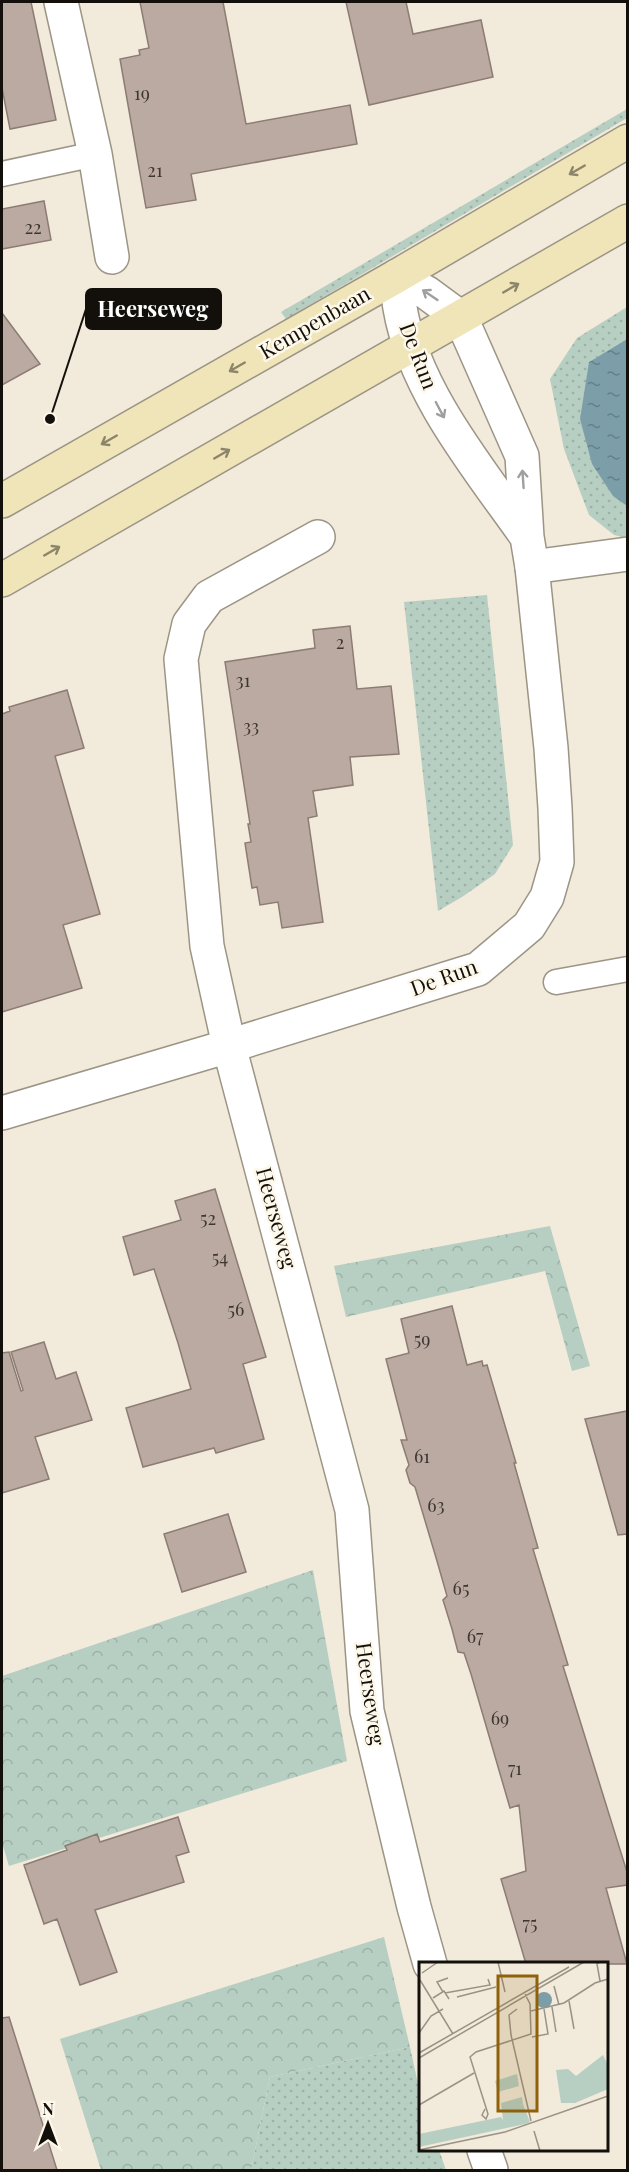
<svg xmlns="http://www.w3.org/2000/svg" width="629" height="2172" viewBox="0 0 629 2172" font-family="'Playfair Display',serif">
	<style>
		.grass { fill: url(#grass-dots) }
		.forest { fill: url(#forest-crowns) }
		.water { fill: url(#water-ripples) }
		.building { fill: #bbaaa2; stroke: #8c7c74; stroke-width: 1.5 }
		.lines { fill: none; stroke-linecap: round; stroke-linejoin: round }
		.service-casing { stroke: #9c9586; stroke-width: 27 }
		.minor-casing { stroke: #9c9586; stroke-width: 36 }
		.tertiary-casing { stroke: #9c9586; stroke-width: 36 }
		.secondary-casing { stroke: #9c9586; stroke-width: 36 }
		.service { stroke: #fff; stroke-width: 24 }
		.minor { stroke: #fff; stroke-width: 33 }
		.tertiary { stroke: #fff; stroke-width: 33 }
		.secondary { stroke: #f0e5b8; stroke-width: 33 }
		.oneway { stroke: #8d856a }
		.oneway2 { stroke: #a19f9d }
		.labels { text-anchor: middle; stroke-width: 5; stroke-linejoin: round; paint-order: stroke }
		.number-label { font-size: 18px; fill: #3d3631 }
		.street-label { font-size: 21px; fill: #13100b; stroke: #fef8eb }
		.inset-road { fill: none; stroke: #999387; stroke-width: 1.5 }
		.view { fill: #90610b; fill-opacity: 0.15; stroke: #90610b; stroke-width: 3 }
		.inset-edge { fill: none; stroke: #13100b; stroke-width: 3 }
		.leader { fill: none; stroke: #13100b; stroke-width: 2 }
		.callout-dot { fill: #13100b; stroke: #fef8eb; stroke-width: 2 }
		.callout { fill: #13100b; stroke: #13100b; stroke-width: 2 }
		.callout-label { font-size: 22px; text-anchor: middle; font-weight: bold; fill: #fff }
	</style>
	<defs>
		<pattern id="grass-dots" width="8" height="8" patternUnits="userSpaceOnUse" patternTransform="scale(1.5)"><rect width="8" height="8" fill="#b7cfc2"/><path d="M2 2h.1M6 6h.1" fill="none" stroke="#9cb1a5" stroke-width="1.8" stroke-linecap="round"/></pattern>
		<pattern id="forest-crowns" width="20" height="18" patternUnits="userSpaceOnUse" patternTransform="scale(1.5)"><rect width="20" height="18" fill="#b7cfc2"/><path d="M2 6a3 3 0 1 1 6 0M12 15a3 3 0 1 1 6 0" fill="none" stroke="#9cb1a5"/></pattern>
		<pattern id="water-ripples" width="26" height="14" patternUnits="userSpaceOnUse" patternTransform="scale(1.5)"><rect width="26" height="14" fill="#7c9ea8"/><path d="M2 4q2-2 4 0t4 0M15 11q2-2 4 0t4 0" fill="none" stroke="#647f87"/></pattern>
	</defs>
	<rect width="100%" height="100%" fill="#f2eada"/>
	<path class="grass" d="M627,109V118L286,319L281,312Z
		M627,307V339L589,362L613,495L627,506V538L614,535L589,515L564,449L550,379L577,338Z
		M487,595L513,845L495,874L462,897L438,911L404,602Z
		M410,2047L420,2093V2150H439L446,2170H251L270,2077Z"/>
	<path class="forest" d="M550,1226L590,1366L572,1371L545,1271L346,1317L334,1266Z
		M313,1570L347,1761L9,1866L2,1843V1676Z
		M384,1937L410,2047L270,2077L251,2170H101L60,2039Z"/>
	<path class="water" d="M627,339V506L613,496L592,464L580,419L589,362Z"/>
	<path class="building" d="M2,2H31L56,120L10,129L2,88Z
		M140,2H223L246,124L350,105L357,144L191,174L196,200L146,208L120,59L140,55L139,50L149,48Z
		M346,2H406L413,34L481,20L493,77L369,105Z
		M44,201L51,240L2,249V209Z
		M2,313L40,364L2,385Z
		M350,626L357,689L391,686L399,754L350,757L353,785L313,791L317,816L308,818L323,922L282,928L278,902L260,905L257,887L252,888L245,843L251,842L248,824H250L225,662L315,648L313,630Z
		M67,690L84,748L55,756L100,914L63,925L82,988L2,1012V714L10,711L9,707Z
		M215,1189L266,1357L243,1364L264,1439L216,1453L214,1448L143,1467L126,1408L191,1389L178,1343L154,1269L134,1275L123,1237L181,1220L175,1201Z
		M452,1306L467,1365L482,1361L483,1366L487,1365L516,1463H514L538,1548L533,1549L568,1665L563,1666L627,1872V1885L606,1888L627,1964H526L501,1879L526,1871L519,1805L510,1808L471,1674L464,1653L458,1652L452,1629L443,1600L447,1596L437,1561L415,1487L410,1483L406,1470L409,1465L401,1440H407L386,1359L409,1353L401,1319Z
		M44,1342L56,1379L76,1372L92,1420L35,1437L49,1479L2,1493V1353L9,1352L21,1391L23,1390L11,1352Z
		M627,1411V1534L618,1535L585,1419Z
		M228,1514L246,1572L182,1592L164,1534Z
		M178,1817L189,1852L176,1856L184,1882L95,1910L117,1972L80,1985L57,1919L44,1924L24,1865L67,1850L65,1846L97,1834L100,1842Z
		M9,2017L32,2090L57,2170H2V2018Z"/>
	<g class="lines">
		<g class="service-casing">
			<path id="service" d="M2,174L95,154
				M556,982L628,969"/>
		</g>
		<g class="minor-casing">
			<path id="minor" d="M61,2L95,154L112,257
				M532,567L628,554
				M2,1113L229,1046L207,946L181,659L189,624L209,597L318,537"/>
		</g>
		<g class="tertiary-casing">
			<path id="tertiary" d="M397,276L427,293L461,318L522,456L527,537L532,567L551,748L555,808L557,862L547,897L529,926L478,969L229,1046L352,1510L367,1711L414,1907L430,1964
				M397,276C398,286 398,298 400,308C414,391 480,470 527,537
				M484,2150L491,2170"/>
		</g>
		<g class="secondary-casing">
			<path id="secondary" d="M2,501L397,276L628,141
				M2,580L628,221"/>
		</g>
		<use href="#service" class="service"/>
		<use href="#minor" class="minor"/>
		<use href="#tertiary" class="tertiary"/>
		<use href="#secondary" class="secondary"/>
	</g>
	<defs><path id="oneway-shaft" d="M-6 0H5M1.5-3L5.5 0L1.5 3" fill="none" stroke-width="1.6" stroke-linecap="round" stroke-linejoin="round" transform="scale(1.5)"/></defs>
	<g class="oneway">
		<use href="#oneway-shaft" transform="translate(577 170) rotate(150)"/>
		<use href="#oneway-shaft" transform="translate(511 288) rotate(-30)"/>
		<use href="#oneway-shaft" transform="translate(237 367) rotate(150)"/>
		<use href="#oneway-shaft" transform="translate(109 440) rotate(150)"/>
		<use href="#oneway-shaft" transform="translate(222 454) rotate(-30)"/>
		<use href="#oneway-shaft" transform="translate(52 551) rotate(-30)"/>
	</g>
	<g class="oneway2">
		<use href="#oneway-shaft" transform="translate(430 295) rotate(-146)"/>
		<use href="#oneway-shaft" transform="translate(440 410) rotate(62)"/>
		<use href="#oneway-shaft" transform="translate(523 479) rotate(-94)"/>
	</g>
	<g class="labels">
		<g class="number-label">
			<text x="142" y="100">19</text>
			<text x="155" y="177">21</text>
			<text x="33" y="234">22</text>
			<text x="340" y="649">2</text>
			<text x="243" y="687">31</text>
			<text x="251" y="733">33</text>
			<text x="208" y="1225">52</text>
			<text x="220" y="1264">54</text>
			<text x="236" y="1316">56</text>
			<text x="422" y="1346">59</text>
			<text x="422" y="1463">61</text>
			<text x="436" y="1512">63</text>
			<text x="461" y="1595">65</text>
			<text x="475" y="1643">67</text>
			<text x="500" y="1725">69</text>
			<text x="515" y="1775">71</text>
			<text x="530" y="1930">75</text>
		</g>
		<g class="street-label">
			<text transform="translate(315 323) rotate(-30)" y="7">Kempenbaan</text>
			<text transform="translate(418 356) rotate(69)" y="7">De Run</text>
			<text transform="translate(444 978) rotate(-20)" y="7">De Run</text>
			<text transform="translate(276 1218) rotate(75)" y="7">Heerseweg</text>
			<text transform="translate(370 1694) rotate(82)" y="7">Heerseweg</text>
		</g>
	</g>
	<g transform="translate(419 1962)">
		<rect width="189" height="189" fill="#f2eada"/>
		<path d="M184,93L189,103V127L156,141H142L137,108L149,107L157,114ZM104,142L111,160L106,162L0,185V172L82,155L84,158L95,143Z" fill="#b7cfc2"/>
		<path d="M98,112L100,124L79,130L76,119ZM103,135L104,142L95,144L93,156L84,158L82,141Z" fill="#b7cfc2"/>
		<path d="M186,100L189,120L176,121L173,102ZM160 119a8 8 0 1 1 16 0a8 8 0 1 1-16 0Z" fill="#b7cfc2"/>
		<path d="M117 38a8 8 0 1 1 16 0a8 8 0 1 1-16 0Z" fill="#7c9ea8"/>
		<path class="inset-road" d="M79,0L86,30M3,11L19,0M1,18L34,72M181,19L178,2L181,0M135,24L140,43M24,30L18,20L29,16M26,31L71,23L69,17M38,35L77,25M14,36L25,29L30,37M150,39L155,67M133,45L137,70M98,47L90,53L92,73L112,159M112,49L145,41L176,21L189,17M0,71L12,54L24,47M113,75L129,72L125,47M0,91L150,5M0,96L165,0M0,143L55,111M66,147L63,153L67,157L69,152L51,95L57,90L112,72L111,42L106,32M115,169L121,189M0,188L86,170L189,134"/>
		<path class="view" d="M79,14H118V149H79Z"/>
		<rect width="189" height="189" class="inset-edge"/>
	</g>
	<path class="leader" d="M50 419L86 309"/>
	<circle class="callout-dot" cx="50" cy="419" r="6"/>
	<rect class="callout" x="86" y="289" width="135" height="40" rx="6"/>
	<g class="callout-label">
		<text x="153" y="317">Heerseweg</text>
	</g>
	<rect width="629" height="2172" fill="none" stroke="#13100b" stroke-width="6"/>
	<g transform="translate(48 2124)" stroke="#fef8eb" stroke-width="4.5" paint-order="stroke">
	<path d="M0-4.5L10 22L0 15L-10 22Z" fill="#13100b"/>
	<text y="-9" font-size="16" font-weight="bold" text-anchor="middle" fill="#13100b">N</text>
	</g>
</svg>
